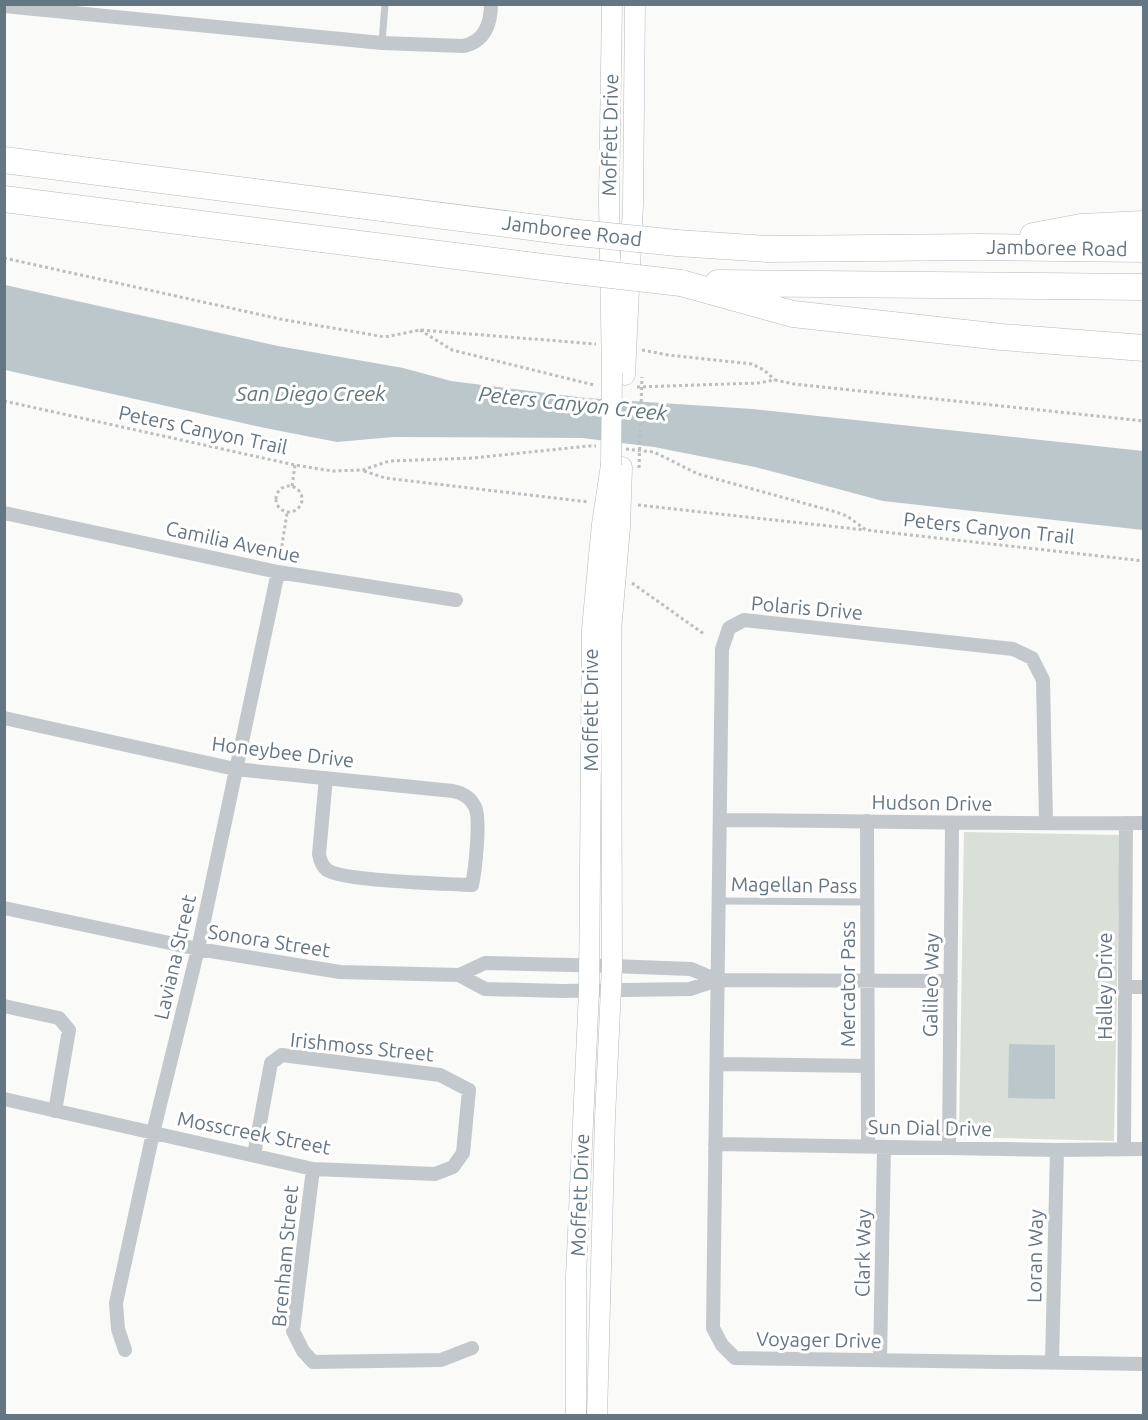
<svg xmlns="http://www.w3.org/2000/svg" width="1148" height="1420" viewBox="0 0 1148 1420" font-family="Ubuntu,sans-serif">
	<style>
		.green { fill: #dadfd7 }
		.water { fill: #bbc7cb }
		.lines { fill: none; stroke-linecap: round; stroke-linejoin: round }
		.secondary-casing { stroke: #b3babf; stroke-width: 21 }
		.highway-casing { stroke: #b4b9bd; stroke-width: 27 }
		.path { stroke: #bbbfc2; stroke-width: 3; stroke-dasharray: 3 3; stroke-linecap: butt }
		.lane { stroke: #c3c8cc; stroke-width: 7 }
		.street { stroke: #c3c8cc; stroke-width: 14 }
		.secondary { stroke: #fff; stroke-width: 20 }
		.highway { stroke: #fff; stroke-width: 26 }
		.secondary-bridge-casing { stroke: #b3babf; stroke-width: 21; stroke-linecap: butt }
		.highway-bridge-casing { stroke: #b4b9bd; stroke-width: 27; stroke-linecap: butt }
		.path-bridge { stroke: #bbbfc2; stroke-width: 3; stroke-dasharray: 3 3; stroke-linecap: butt }
		.secondary-bridge { stroke: #fff; stroke-width: 20 }
		.highway-bridge { stroke: #fff; stroke-width: 26 }
		.labels { text-anchor: middle; stroke-width: 6; stroke-linejoin: round; paint-order: stroke }
		.street-label { font-size: 20px; fill: #657683; stroke: #fff }
		.water-label { font-size: 21px; font-style: italic; fill: #60757c; stroke: #fff }
	</style>
	<rect width="100%" height="100%" fill="#fafaf8"/>
	<path class="green" d="M964,832L1120,835L1114,1141L959,1137Z"/>
	<path class="water" d="M5,285L278,346L403,368L451,381L586,398L752,409L1143,451V530L883,501L755,467L654,447L582,438L393,437L337,442L265,428L5,370Z
		M1009,1044L1055,1045V1099L1008,1098Z"/>
	<g class="lines">
		<g class="secondary-casing">
			<path id="secondary" d="M612,4L609,201L612,373
				M625,375L633,204L635,4
				M576,1416V1277L589,991L592,629L602,524L611,465
				M597,1416L605,1118L612,966L611,631L620,527L622,467"/>
		</g>
		<g class="highway-casing">
			<path id="highway" d="M4,160L569,232
				M4,199L567,270
				M1033,236L1081,227L1144,224
				M677,243L767,249L980,247L1144,249
				M681,283L793,314L1001,337L1144,348
				M718,283L1144,287"/>
		</g>
		<path class="path" d="M4,258L280,319L385,337L420,330L596,344
			M420,330L452,350L594,385
			M642,350L668,355L752,364L764,370L775,380
			M637,387L758,383L775,380L794,384L1144,421
			M4,401L295,465L332,471L363,470L389,461L473,458L588,446H596
			M626,449L654,452L698,474L836,512L847,516L866,530L1144,561
			M364,471L385,478L589,502
			M276 499a13 13 0 1 1 26 0a13 13 0 1 1-26 0Z
			M292,486L295,465
			M638,505L865,530
			M280,558L287,513
			M632,583L704,634"/>
		<path class="lane" d="M382,43L385,4
			M719,901L867,902"/>
		<path class="street" d="M4,6L382,43L463,46C484,42 491,25 491,4
			M4,513L278,572L456,600
			M4,718L235,769L453,791C463,793 471,798 475,807C481,818 475,872 472,885C448,884 343,881 327,870C322,866 320,860 319,854L326,778
			M721,820C862,821 1003,824 1144,823
			M867,821L868,1146
			M1046,822L1043,680L1032,658L1013,649L744,620L729,628L722,649L713,1328L722,1345L735,1358L1144,1364
			M4,908L198,949L340,972L459,975L485,963L612,966L691,969L717,980
			M459,975L485,989L562,991L690,989L717,980L951,981
			M1125,987H1144
			M4,1006L59,1018L69,1030L55,1111
			M717,1064L868,1066
			M4,1099L313,1169L435,1174L453,1167L463,1153L469,1090L440,1075L282,1055L271,1063L254,1155
			M715,1144L1057,1150L1144,1149
			M949,1147L952,824
			M1124,1149L1126,823
			M313,1169L293,1331L303,1351L313,1362L441,1360L472,1348
			M125,1350L118,1329L116,1303L153,1133L198,949L278,572
			M880,1360L884,1147
			M1052,1363L1057,1150"/>
		<use href="#secondary" class="secondary"/>
		<use href="#highway" class="highway"/>
		<g class="secondary-bridge-casing">
			<path id="secondary-bridge" d="M611,465L612,373"/>
		</g>
		<g class="highway-bridge-casing">
			<path id="highway-bridge" d="M569,232L677,243
				M567,270L681,283"/>
		</g>
		<path class="path-bridge" d="M639,468L642,377"/>
		<use href="#secondary-bridge" class="secondary-bridge"/>
		<use href="#highway-bridge" class="highway-bridge"/>
	</g>
	<g class="labels">
		<g class="street-label">
			<text transform="translate(610 135) rotate(-89)" y="7">Moffett Drive</text>
			<text transform="translate(572 231) rotate(7)" y="7">Jamboree Road</text>
			<text transform="translate(1057 248) rotate(1)" y="7">Jamboree Road</text>
			<text transform="translate(203 430) rotate(12)" y="7">Peters Canyon Trail</text>
			<text transform="translate(989 528) rotate(6)" y="7">Peters Canyon Trail</text>
			<text transform="translate(233 542) rotate(12)" y="7">Camilia Avenue</text>
			<text transform="translate(807 608) rotate(5)" y="7">Polaris Drive</text>
			<text transform="translate(591 710) rotate(-90)" y="7">Moffett Drive</text>
			<text transform="translate(283 752) rotate(7)" y="7">Honeybee Drive</text>
			<text transform="translate(932 803) rotate(1)" y="7">Hudson Drive</text>
			<text transform="translate(794 885) rotate(1)" y="7">Magellan Pass</text>
			<text transform="translate(269 941) rotate(9)" y="7">Sonora Street</text>
			<text transform="translate(175 957) rotate(-77)" y="7">Laviana Street</text>
			<text transform="translate(848 984) rotate(-90)" y="7">Mercator Pass</text>
			<text transform="translate(931 985) rotate(-89)" y="7">Galileo Way</text>
			<text transform="translate(1105 986) rotate(-90)" y="7">Halley Drive</text>
			<text transform="translate(362 1047) rotate(6)" y="7">Irishmoss Street</text>
			<text transform="translate(930 1128) rotate(1)" y="7">Sun Dial Drive</text>
			<text transform="translate(254 1133) rotate(11)" y="7">Mosscreek Street</text>
			<text transform="translate(580 1195) rotate(-88)" y="7">Moffett Drive</text>
			<text transform="translate(863 1253) rotate(-89)" y="7">Clark Way</text>
			<text transform="translate(285 1256) rotate(-85)" y="7">Brenham Street</text>
			<text transform="translate(1035 1256) rotate(-89)" y="7">Loran Way</text>
			<text transform="translate(819 1340) rotate(1)" y="7">Voyager Drive</text>
		</g>
		<g class="water-label">
			<text x="311" y="401">San Diego Creek</text>
			<text transform="translate(573 404) rotate(6)" y="7">Peters Canyon Creek</text>
		</g>
	</g>
	<rect width="1148" height="1420" fill="none" stroke="#657683" stroke-width="12"/>
</svg>
